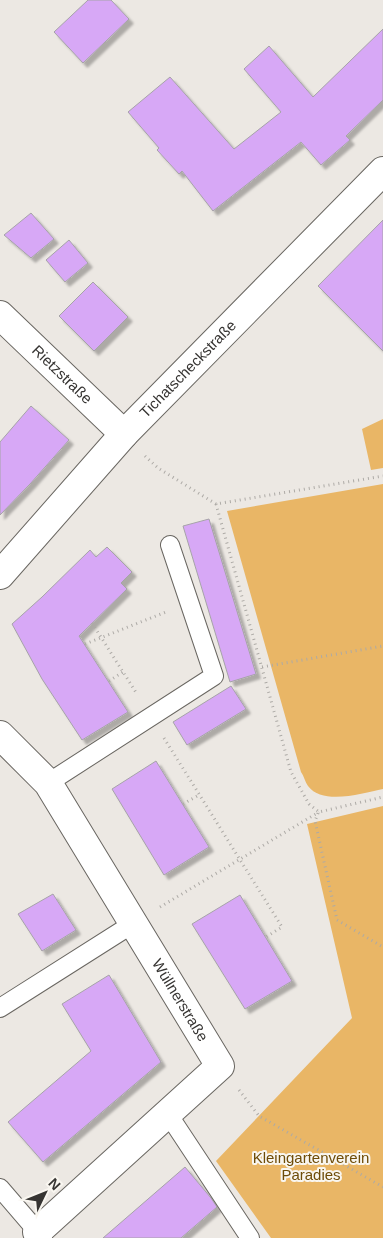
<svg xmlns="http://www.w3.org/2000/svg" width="383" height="1238" viewBox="0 0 383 1238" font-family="Helvetica,sans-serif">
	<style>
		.green { fill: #e9b666 }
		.building { fill: #d7a8f6; stroke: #a6a3a8; filter: url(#shadow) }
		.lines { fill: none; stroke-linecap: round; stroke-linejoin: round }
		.service-casing { stroke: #696661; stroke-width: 20 }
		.minor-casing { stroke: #696661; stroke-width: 30 }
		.path { stroke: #adaaa6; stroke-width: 3; stroke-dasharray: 1 4; stroke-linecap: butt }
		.service { stroke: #fff; stroke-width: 18 }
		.minor { stroke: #fff; stroke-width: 28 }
		.labels { text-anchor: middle; stroke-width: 4; stroke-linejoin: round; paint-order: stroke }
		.street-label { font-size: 15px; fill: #363432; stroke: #f9f6f0 }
		.park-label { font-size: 15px; fill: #6e4c08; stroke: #f9f6f0 }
	</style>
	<defs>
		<filter id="shadow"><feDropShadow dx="4.5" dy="4.5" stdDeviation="1" flood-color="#0004"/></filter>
	</defs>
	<rect width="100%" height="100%" fill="#ece8e3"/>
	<path class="green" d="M383,419V468L371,470L362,429Z
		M383,484V789C363,793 323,806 308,786C305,782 304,776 301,772L227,511Z
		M383,806V1238H271L216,1161L352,1018L307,824Z"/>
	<path class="building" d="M88,0H111L129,19L83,63L54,32Z
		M383,29V100L346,136L350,140L321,165L301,142L213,211L182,171L179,174L157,150L159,148L128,112L170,77L234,149L281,112L244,69L269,46L313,97Z
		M31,213L54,239L31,258L4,235Z
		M383,220V351L318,286Z
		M69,240L88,263L65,282L46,260Z
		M93,282L128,317L94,351L59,316Z
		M31,406L69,440L30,484L0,515V442Z
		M209,519L256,674L230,682L183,526Z
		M107,547L132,572L121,583L127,589L79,636L128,712L82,740L42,679L12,624L42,597L90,550L96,557Z
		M231,686L246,709L187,745L173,722Z
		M156,761L209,847L164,875L112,789Z
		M53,894L76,930L42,951L18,914Z
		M240,895L292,981L245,1009L192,924Z
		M109,975L161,1062L43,1162L8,1122L91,1051L62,1004Z
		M185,1167L211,1198L217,1207L181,1238H103Z"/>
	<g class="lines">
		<g class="service-casing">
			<path id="service" d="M48,783L214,676L170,545
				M0,1008L134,923
				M168,1114L250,1238
				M0,1188L43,1238"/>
		</g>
		<g class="minor-casing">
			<g id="minor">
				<path id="s1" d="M0,315L124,434"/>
				<path id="s2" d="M0,575L124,434L383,171"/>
				<path id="s3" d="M0,735L48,783L220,1066L37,1232"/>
			</g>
		</g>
		<path class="path" d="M145,456L158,468L216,504L383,476
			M216,504L291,772L309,804L319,812L383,797
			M92,623L137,694
			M85,644L166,612
			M262,667L383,646
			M109,681L123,672
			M164,738L282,927L266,937
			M183,804L199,795
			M318,813L315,821L337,920L383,947
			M160,907L319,812
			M239,1090L259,1116L383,1187"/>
		<use href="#service" class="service"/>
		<use href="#minor" class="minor"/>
	</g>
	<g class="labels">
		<g class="street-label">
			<text dy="5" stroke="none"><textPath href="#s2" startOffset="279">Tichatscheckstraße</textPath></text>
			<text dy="5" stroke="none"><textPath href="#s1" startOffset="86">Rietzstraße</textPath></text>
			<text dy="5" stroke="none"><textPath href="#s3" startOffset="322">Wüllnerstraße</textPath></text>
		</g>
		<g class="park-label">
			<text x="311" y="1163">Kleingartenverein<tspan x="311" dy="17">Paradies</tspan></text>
		</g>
	</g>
	<g transform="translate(45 1193) rotate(47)" stroke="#f9f6f0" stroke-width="4" paint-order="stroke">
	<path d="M0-4L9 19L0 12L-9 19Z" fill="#363432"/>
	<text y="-8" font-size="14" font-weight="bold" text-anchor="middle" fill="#363432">N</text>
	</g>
</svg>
